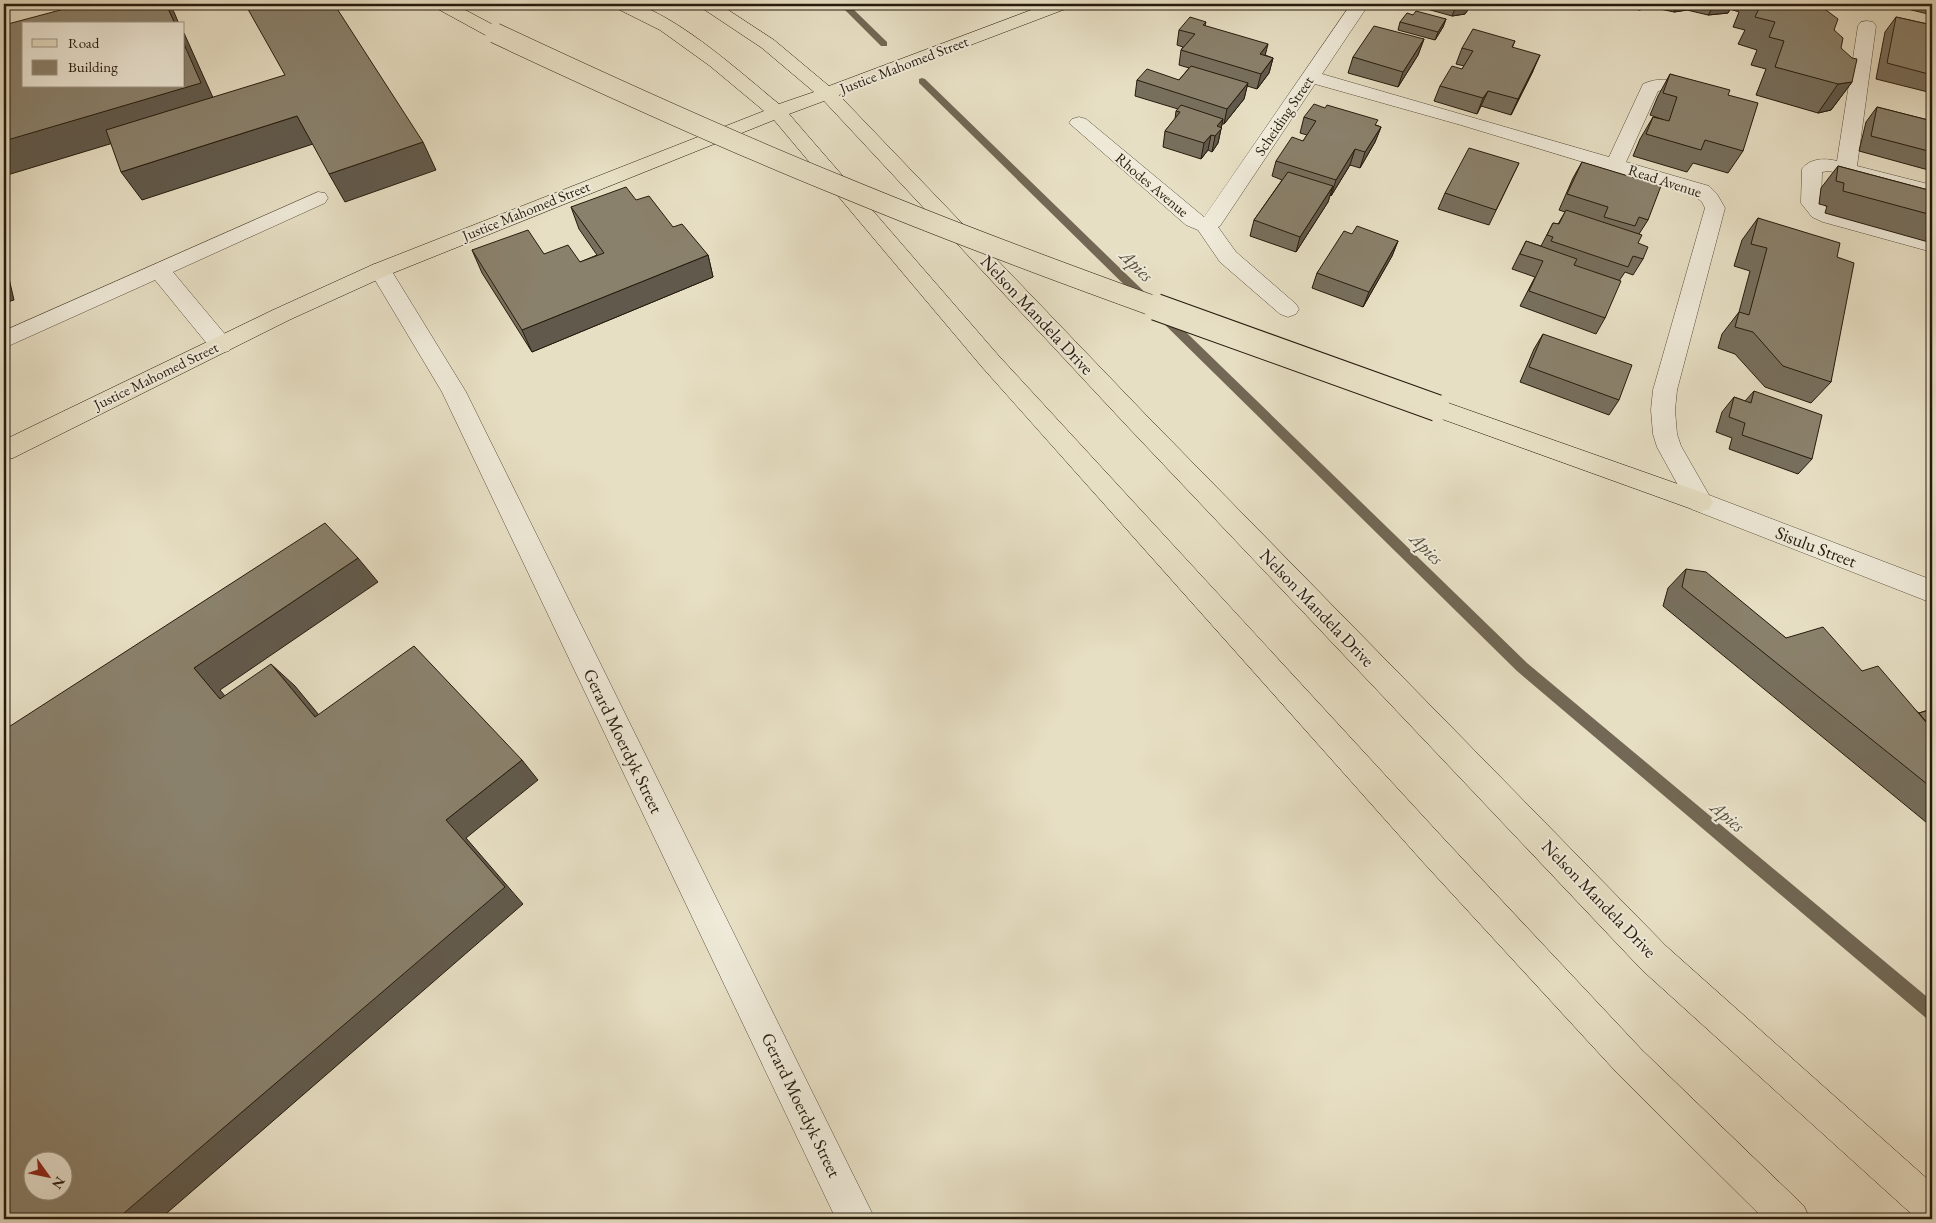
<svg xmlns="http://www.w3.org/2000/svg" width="1936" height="1223" viewBox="0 0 1936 1223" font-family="'EB Garamond',serif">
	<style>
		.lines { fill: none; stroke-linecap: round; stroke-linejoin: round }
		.stream { fill: #726855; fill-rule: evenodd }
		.minor-casing { stroke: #564c3a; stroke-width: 1 }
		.major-casing { stroke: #261b0c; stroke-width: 1 }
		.minor { fill: #efead9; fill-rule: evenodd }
		.major { fill: #e7dfc4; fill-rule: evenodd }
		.major-bridge-far1-casing { stroke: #261b0c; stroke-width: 21; stroke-linecap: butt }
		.major-bridge-casing { stroke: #261b0c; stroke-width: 28; stroke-linecap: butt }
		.major-bridge-far1 { stroke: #e7dfc4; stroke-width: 20 }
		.major-bridge { stroke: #e7dfc4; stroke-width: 26 }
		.wall { fill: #776f5d; stroke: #261b0c }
		.shaded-wall { fill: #615a4c; stroke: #261b0c }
		.building { fill: #8a816c; stroke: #261b0c; fill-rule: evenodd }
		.labels { text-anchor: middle; stroke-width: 4; stroke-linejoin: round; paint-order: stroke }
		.far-street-label { font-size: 15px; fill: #261b0c; stroke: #efead9 }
		.street-label { font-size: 18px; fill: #261b0c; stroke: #efead9 }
		.water-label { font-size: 19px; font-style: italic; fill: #594f3c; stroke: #efead9 }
	</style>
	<rect width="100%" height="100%" fill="#e7dfc4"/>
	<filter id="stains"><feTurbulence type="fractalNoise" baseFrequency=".004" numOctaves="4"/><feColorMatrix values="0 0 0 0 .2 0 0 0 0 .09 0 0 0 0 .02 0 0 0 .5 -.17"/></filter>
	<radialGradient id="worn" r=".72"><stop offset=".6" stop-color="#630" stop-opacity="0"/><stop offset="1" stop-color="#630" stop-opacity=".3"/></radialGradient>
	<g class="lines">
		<path class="stream" d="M839,4H848L887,42V46H881Z
			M922,78L925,79L1527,663L1932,1001V1020L1926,1018L1517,671L919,83V79Z"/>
		<g class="minor-casing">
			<path id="minor" d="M1351,4H1369L1322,74L1609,157L1643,84C1665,74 1685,83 1706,90L1708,94L1706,98C1689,102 1674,86 1658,91L1626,162L1709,186L1717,194L1725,208L1677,390L1675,410L1677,434L1681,446L1709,495L1932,580V603L1691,509L1657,447L1653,434L1651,410L1653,390L1705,208L1702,202L1695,196L1461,125L1315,84L1220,226L1218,227L1236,252L1296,304L1299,309L1296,314L1288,317L1280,314L1220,262L1198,230L1186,225L1069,123L1072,119L1079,117L1086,119L1204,217Z
				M1867,21L1873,22L1876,26L1857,166L1932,185V197L1829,171L1822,172L1821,202L1826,207L1837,212L1932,238V252L1823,222L1812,217L1801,203L1802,169C1810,158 1825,158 1837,161L1858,26L1861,22Z
				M318,192L325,193L328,198L325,203L173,272L229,339L233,345L229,351L221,353L213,351L155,280L4,348V331Z
				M380,263L388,265L466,392L875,1219H836L442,392L369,270L372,265Z"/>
		</g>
		<g class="major-casing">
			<path id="major" d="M433,4H454L501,29L504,33L501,37L495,38L489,37L436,8Z
				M613,4C620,4 630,2 636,4C683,20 741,73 779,104L814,92L762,48L702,8L699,4H719L774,40L829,86L1047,4H1071L1068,8L839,95L1145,414L1666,946L1932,1183V1219H1917L1642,970L1127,426L824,101L789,114L998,355L1444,839L1642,1050L1804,1206L1810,1219H1764L1618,1074L1422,861L982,367L774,120L388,275L289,320L13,458L4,460V440L273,310L372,265L764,111L710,66L660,30L616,8Z
				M1437,399L1709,495L1713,502L1709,509L1700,512L1428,414L1425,408L1428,402Z"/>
		</g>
		<use href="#minor" class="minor"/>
		<use href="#major" class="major"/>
		<g class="major-bridge-far1-casing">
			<path id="major-bridge-far1" d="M495,33C608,86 722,138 838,185C944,229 1051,269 1159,308"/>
		</g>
		<g class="major-bridge-casing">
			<path id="major-bridge" d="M1156,307L1437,408"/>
		</g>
		<use href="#major-bridge-far1" class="major-bridge-far1"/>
		<use href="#major-bridge" class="major-bridge"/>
	</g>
	<path class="wall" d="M1409,4H1472L1465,14L1452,16Z
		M1616,4H1824L1822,7L1834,30L1852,82L1831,110L1818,113L1756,95L1766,69L1751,65L1757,50L1738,44L1745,30L1733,27L1739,12L1730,9L1728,13L1708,15L1687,10L1674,12L1651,7L1639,10Z
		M1887,4H1932V15Z
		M1413,15L1446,19L1443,27L1435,40L1398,30L1400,22Z
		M1896,17L1932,25V93L1876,79L1885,32Z
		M1206,22L1205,26L1265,55L1273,58L1269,73L1257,89L1247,86L1244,99L1224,124H1222L1218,143L1212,152L1208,150L1201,159L1163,147L1165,131L1175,119L1176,111L1178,109L1135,96L1137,80H1179L1189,68L1179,65L1181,50L1183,47L1177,45L1179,30Z
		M1424,39L1418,55L1398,87L1348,73L1353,57Z
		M1515,41L1512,48L1533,71L1511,115L1481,106L1477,114L1434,101L1440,86L1462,69L1464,66L1456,64L1462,48Z
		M1670,74L1728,95L1743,151L1728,173L1693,163L1687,172L1633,156L1640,139L1653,117L1664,120L1650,115L1658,96Z
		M1877,107L1932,121V171L1859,151L1866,122Z
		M1304,117L1376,125L1381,127L1375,142L1360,168L1350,165L1331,196L1330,195L1328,202L1296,252L1250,236L1254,220L1282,180L1272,176L1276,161L1303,141L1307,135L1300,133Z
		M1582,162L1648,220L1639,234L1638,243L1643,259L1633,275L1625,272L1619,281L1605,318L1596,334L1520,306L1535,277L1512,269L1526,241L1541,246L1553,223L1558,224L1565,212L1559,210L1573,178Z
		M1519,163L1489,225L1438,209L1445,193Z
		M1838,166L1932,191V243L1825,213L1827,206L1819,204L1821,188Z
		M636,200L673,227L708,255L713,277L532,352L482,273L472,250L544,254L580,262L597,255L579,229L571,207Z
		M1758,218L1837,257L1831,382L1811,403L1765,387L1735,354L1718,348L1722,334L1739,312L1750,271L1734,266L1742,240Z
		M1352,234L1398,241L1392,256L1363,307L1312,288L1317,273Z
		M1543,334L1619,400L1609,415L1520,382L1534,349Z
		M1754,391L1812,459L1798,474L1729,449L1732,438L1716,432L1722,412L1734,397L1745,401Z
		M1686,569L1786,638L1862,671L1919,713L1932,709V827L1663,606L1668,588Z"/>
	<path class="shaded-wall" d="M166,4H169L174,12L179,24H175Z
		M1457,4H1472L1465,14L1452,16Z
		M1642,4H1653L1651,7L1639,10Z
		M1679,4H1691L1687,10L1674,12Z
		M1715,4H1733L1728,13L1708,15Z
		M1446,19L1443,27L1435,40L1438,32Z
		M184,33L219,111L4,176V141L184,44Z
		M1424,39L1418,55L1398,87L1403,72Z
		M1268,44L1264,60L1260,54Z
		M1540,55L1533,71L1511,115L1518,99Z
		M1273,58L1269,73L1257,89L1261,74Z
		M1852,82L1831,110L1818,113L1838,84Z
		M1248,83L1244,99L1224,124L1227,109Z
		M1488,91L1481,106L1477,114L1483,98Z
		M297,116L313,144L142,200L121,172Z
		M1223,119L1218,143L1212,152L1217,126Z
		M1381,127L1375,142L1360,168L1365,152Z
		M1211,135L1208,150L1201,159L1204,143Z
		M423,142L436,170L345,202L329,174Z
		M1355,149L1350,165L1331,196L1336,180Z
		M1333,186L1328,202L1296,252L1300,237Z
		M1398,241L1392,256L1363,307L1369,292Z
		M708,255L713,277L532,352L522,330Z
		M4,257L14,300L4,303Z
		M358,558L378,582L220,690L246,721L220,699L194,668Z
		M271,664L295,686L338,738L315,717Z
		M522,760L538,780L466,838L523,904L160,1219H117L446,820Z"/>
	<path class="building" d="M83,4H166L175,24H24V86H184V44L201,83L4,141V25Z
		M245,4H334L423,142L329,174L297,116L121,172L106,130L285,75Z
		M1761,4H1824L1822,7L1838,19L1834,30L1843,38L1841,48L1852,58L1857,59L1852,82L1838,84L1775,67L1784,41L1769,37L1775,22L1755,17Z
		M1416,11L1446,19L1438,32L1400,22L1407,13L1413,15Z
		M1190,17L1206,22L1203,25L1268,44L1260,54L1273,58L1261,74L1181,50L1195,34L1179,30Z
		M1896,17L1932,25V41H1929L1928,48L1932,49V75L1887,63Z
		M1374,26L1424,39L1403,72L1353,57Z
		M1473,29L1515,41L1512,47L1540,55L1518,99L1488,91L1483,98L1440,86L1452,66L1462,69L1473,51L1462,48Z
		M1191,66L1248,83L1227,109L1137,80L1147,69L1179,80Z
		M1670,74L1730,90L1728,95L1758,103L1743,151L1705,140L1701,150L1646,134L1653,117L1669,121L1677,97L1663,93Z
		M1314,104L1325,108L1327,105L1378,120L1375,125L1381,127L1365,152L1355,149L1336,180L1276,161L1292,137L1303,141L1316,121L1304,117Z
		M1181,105L1223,119L1217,126L1222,128L1215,136L1211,135L1204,143L1165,131L1180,112L1176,111Z
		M1877,107L1932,121V152L1871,136Z
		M1469,148L1519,163L1496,210L1445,193Z
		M1582,162L1661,186L1648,220L1639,217L1635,226L1604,217L1608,207L1567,194Z
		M1838,166L1932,191V215L1843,191L1844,183L1836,181Z
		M1288,172L1333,186L1300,237L1254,220Z
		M626,187L636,200L649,196L673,227L682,224L708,255L522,330L472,250L528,230L544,254L568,245L580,262L604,253L571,207Z
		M1566,210L1642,235L1638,243L1648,247L1643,259L1633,256L1628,267L1551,241L1553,237L1547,235L1553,223L1559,224Z
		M1758,218L1840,243L1837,257L1854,263L1831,382L1783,366L1753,332L1735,327L1739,312L1749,315L1767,248L1751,244Z
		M1357,226L1398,241L1369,292L1317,273L1344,231L1352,234Z
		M1526,241L1577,259L1574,265L1621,281L1605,318L1529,291L1543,261L1520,254Z
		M1543,334L1632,365L1619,400L1529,367Z
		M1754,391L1822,415L1812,459L1742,435L1745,423L1729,417L1734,397L1751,403Z
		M325,523L358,558L194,668L220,699L271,664L315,717L414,646L522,760L446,820L505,887L117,1219H4V730ZM32,1160H62V1190H32Z
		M1686,569L1706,572L1786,638L1823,627L1862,671L1878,666L1932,729V788L1682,587Z
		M1932,709V729L1919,713Z"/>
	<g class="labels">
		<g class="far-street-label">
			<text transform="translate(904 65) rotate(-21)" y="5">Justice Mahomed Street</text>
			<text transform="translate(1284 116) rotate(-56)" y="5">Scheiding Street</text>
			<text transform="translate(1665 181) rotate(18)" y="5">Read Avenue</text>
			<text transform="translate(1152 185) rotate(40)" y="5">Rhodes Avenue</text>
			<text transform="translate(526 211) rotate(-22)" y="5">Justice Mahomed Street</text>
			<text transform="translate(156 376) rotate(-26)" y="5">Justice Mahomed Street</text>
		</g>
		<g class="street-label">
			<text transform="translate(1037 315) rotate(47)" y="6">Nelson Mandela Drive</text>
			<text transform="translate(1816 547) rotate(21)" y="6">Sisulu Street</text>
			<text transform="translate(1317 608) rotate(46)" y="6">Nelson Mandela Drive</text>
			<text transform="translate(623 741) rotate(64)" y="6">Gerard Moerdyk Street</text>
			<text transform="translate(1599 899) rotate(46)" y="6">Nelson Mandela Drive</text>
			<text transform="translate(801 1105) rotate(64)" y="6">Gerard Moerdyk Street</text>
		</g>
		<g class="water-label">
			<text transform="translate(1137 265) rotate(44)" y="7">Apies</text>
			<text transform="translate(1427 548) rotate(44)" y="7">Apies</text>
			<text transform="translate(1728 816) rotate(40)" y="7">Apies</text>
		</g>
	</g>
	<rect width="1936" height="1223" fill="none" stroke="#e7dfc4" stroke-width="20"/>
	<rect x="5" y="5" width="1926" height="1213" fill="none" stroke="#261b0c" stroke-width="2.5"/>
	<rect x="10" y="10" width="1916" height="1203" fill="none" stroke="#261b0c"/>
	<rect x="22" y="22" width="162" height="65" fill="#efead9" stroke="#9f9787"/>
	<rect x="32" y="39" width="25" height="8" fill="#e7dfc4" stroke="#9f9787"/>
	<text x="68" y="48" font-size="15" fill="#261b0c">Road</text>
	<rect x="32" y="60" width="25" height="15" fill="#8a816c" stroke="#9f9787"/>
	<text x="68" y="72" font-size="15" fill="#261b0c">Building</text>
	<g transform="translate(48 1176) rotate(123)"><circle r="24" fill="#efead9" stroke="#9f9787"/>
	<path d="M0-4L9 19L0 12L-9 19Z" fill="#8f2418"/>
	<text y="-8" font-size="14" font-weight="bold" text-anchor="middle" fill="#261b0c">N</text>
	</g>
	<rect width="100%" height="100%" filter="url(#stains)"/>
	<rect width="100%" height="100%" fill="url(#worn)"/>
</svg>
